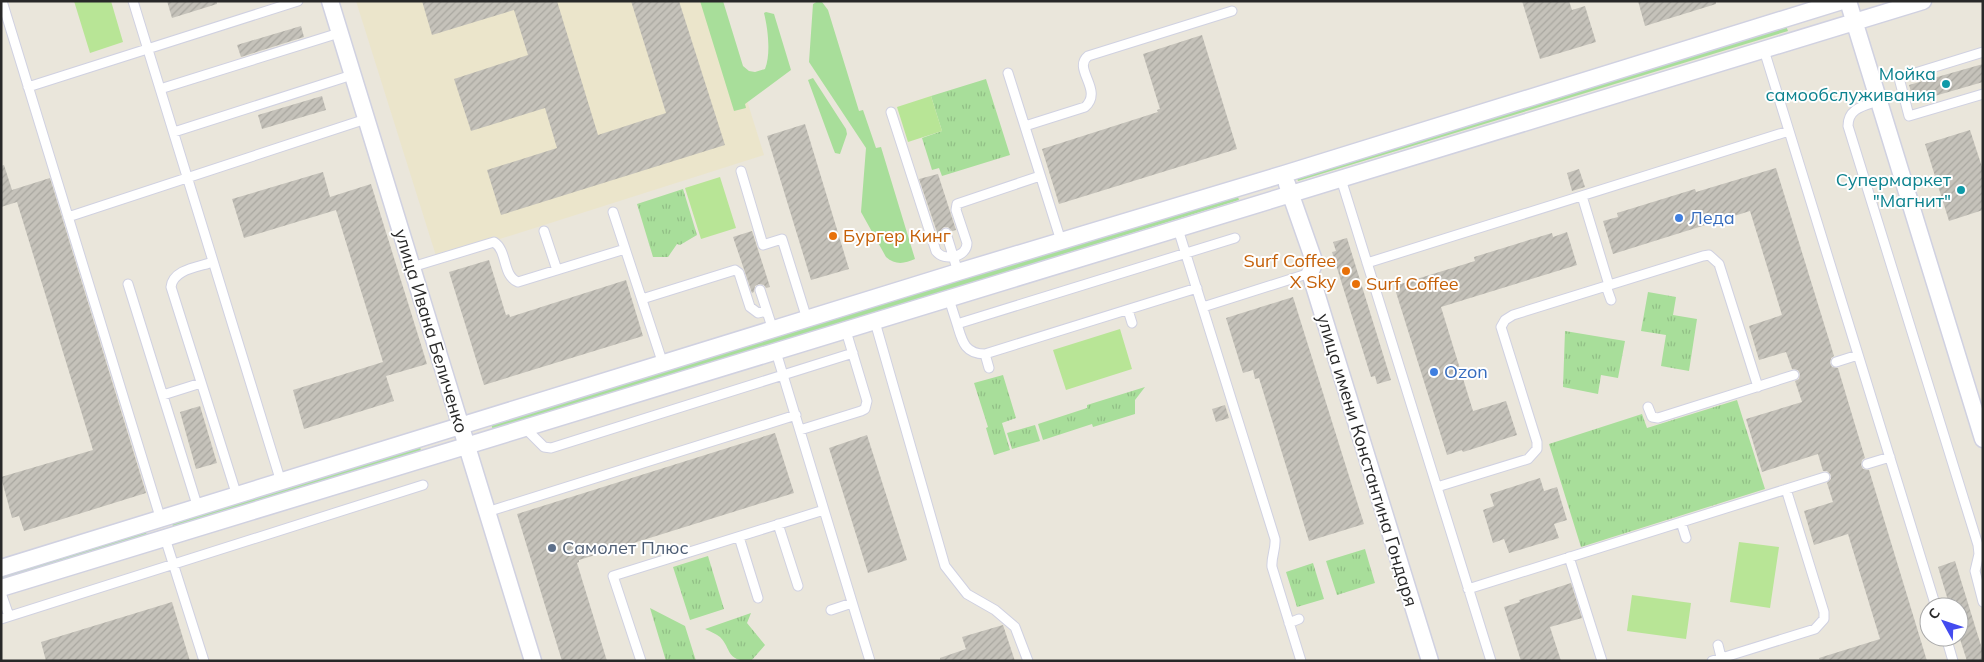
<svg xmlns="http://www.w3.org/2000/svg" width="1984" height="662" viewBox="0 0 1984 662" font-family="Mulish,sans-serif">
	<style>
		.education { fill: #ebe5cb }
		.grass { fill: #a8de9a }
		.park { fill: url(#park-tufts) }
		.pitch { fill: #b8e596 }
		.building { fill: url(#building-hatch) }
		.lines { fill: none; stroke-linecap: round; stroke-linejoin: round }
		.service-casing { stroke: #d0d1e1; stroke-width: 11 }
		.minor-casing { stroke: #d0d1e1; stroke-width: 19 }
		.service { stroke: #fff; stroke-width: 9 }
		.minor { stroke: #fff; stroke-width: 16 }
		.culture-dot { fill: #0f9aa8; stroke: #fff; stroke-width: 2 }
		.shop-dot { fill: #3f7fe0; stroke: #fff; stroke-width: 2 }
		.food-dot { fill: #e8710a; stroke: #fff; stroke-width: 2 }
		.service-dot { fill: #5c6f8a; stroke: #fff; stroke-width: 2 }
		.labels { text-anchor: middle; stroke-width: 4; stroke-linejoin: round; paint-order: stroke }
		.culture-label { font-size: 18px; fill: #0d838f; stroke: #fff; text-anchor: end }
		.shop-label { font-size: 18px; fill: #366cbe; stroke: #fff; text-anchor: start }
		.food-label { font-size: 18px; fill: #c56008; stroke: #fff; text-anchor: start }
		.street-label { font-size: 18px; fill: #282828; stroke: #fff }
		.service-label { font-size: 18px; fill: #4e5e75; stroke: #fff; text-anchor: start }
	</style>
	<defs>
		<pattern id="park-tufts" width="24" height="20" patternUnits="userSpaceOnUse" patternTransform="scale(1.25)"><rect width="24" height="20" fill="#a8de9a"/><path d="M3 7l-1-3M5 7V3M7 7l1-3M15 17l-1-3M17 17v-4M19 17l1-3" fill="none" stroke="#91be85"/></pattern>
		<pattern id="building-hatch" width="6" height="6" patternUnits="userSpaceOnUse" patternTransform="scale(1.25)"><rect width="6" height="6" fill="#c5c2ba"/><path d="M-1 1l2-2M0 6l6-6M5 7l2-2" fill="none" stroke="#a9a7a0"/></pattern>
	</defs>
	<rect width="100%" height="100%" fill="#eae6db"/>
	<path class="education" d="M356,1H716L764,155L437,259Z"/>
	<path class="grass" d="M700,1H723L743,66L749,71L755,72L765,69C771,54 768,29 764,13L766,12L774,14L791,70L745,104L746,108L734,111Z
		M818,1L822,2L828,10L859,111L863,110L876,148L881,147L915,259C904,264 895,265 886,257L861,212L866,148L809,62L813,4Z
		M1786,26L1788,31L1298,181L1296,176Z
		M813,78L846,129L847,134L840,154L835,153L833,148L808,80Z
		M1237,194L1239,200L493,430L491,424Z
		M420,446L421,451L173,527L172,522Z
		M145,530L147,535L1,580V574Z"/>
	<path class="park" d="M986,79L1010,155L942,176L939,168L932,170L922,138L942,131L931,96Z
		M683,189L697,235L680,245L677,244L668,257H653L637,204Z
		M1648,292L1676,297L1673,315L1697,319L1689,371L1661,366L1666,335L1641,331Z
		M1565,331L1625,341L1618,378L1601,375L1598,394L1563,387Z
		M1003,375L1016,418L1002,423L1010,450L994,455L986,428L988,427L974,383Z
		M1145,387L1135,400V414L1093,427L1092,424L1043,440L1038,424L1087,408V405Z
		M1737,400L1765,489L1581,547L1549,444L1642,414L1647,428Z
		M1035,425L1040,441L1012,449L1007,433Z
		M1365,549L1375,583L1337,595L1326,561Z
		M708,556L724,609L690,620L673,567Z
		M1313,563L1324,599L1297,607L1286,572Z
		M650,608L685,626L696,661H666Z
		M751,613L747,623L765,645L751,661C725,661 732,649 720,637C716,634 710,631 705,629Z"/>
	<path class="pitch" d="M74,1H111L123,42L90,53Z
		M931,96L942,131L908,142L897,107Z
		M720,177L736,228L701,239L685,188Z
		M1120,329L1132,369L1066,390L1053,350Z
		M1739,542L1779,547L1770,608L1730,602Z
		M1632,595L1691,603L1686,639L1627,631Z"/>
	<path class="building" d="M167,1H217V4L172,18Z
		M422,1H557L598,135L666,113L631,1H679L725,145L501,215L487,170L557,148L545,108L471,131L454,79L528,55L514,10L432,35Z
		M1522,1H1569L1572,10L1585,6L1596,42L1540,59Z
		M1638,1H1716V4L1645,26Z
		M301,26L304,37L241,57L237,45Z
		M1202,35L1237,149L1059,204L1042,149L1158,112L1157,110L1160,109L1143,54Z
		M1983,64V82L1914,102L1909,85Z
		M322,96L326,110L262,129L258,115Z
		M805,124L849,269L811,280L767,136Z
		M1970,130L1983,170V210L1949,221L1925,144Z
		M4,165L12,190L50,178L146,493L24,531L19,516L12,518L1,477L93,450L17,202L1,207V166Z
		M1776,168L1834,356L1831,358L1830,363L1832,367L1838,368L1865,458L1862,460L1861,465L1863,469L1869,470L1927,661H1820L1819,658L1880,639L1848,534L1814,545L1804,511L1833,502L1827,483L1831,479V475L1827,471H1823L1818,454L1762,472L1746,419L1802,402L1795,381L1799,379L1800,374L1798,370L1792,369L1786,352L1759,360L1749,326L1782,315L1750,211L1613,254L1603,221L1618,217L1617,213L1695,189L1696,192Z
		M1579,169L1585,187L1572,191L1567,173Z
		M323,172L330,197L371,184L427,364L386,376L394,401L304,429L293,390L383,362L336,210L244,238L232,199Z
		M938,174L956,230L952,231L948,227H944L940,231V235H938L919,179Z
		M752,231L770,287L766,288L764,285L759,284L755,286L754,292L752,293L733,237Z
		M1567,232L1577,265L1441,307L1473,411L1506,401L1517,435L1463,452L1462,450L1447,455L1394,286L1475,261L1474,257L1552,233L1553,237Z
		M1347,238L1391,380L1377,384L1375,376L1371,377L1332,252L1336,251L1333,242Z
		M489,260L506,315L509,314L510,317L626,280L643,336L484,385L449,272Z
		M1293,297L1364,524L1309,541L1259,378L1255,379L1253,370L1243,373L1226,318Z
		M1225,405L1229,418L1216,422L1212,409Z
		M200,406L217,463L196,469L180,412Z
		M775,433L794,493L579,560V562L577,563L607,661H562L517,514Z
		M867,435L907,560L868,573L829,448Z
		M1540,478L1544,491L1557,487L1567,520L1554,524L1559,538L1509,553L1504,539L1493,543L1483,510L1494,506L1490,494Z
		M1955,561L1983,652V661H1967L1959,636V607H1950L1938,567Z
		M1571,583L1582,618L1550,627L1561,661H1521L1504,607L1520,602L1519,600Z
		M172,602L190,661H46L41,642Z
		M1003,625L1015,661H940V658L966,649L962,637Z"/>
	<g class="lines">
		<g class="service-casing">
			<path id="service" d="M2,1L161,520
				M133,1L281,482
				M1764,50L1936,607
				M1983,52L1899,78L1909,116L1983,94
				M1008,73L1061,241
				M28,87L298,1
				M160,89L339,33
				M1878,101C1864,106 1848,108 1848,126L1978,545L1979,554L1975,571L1983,602
				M891,112L936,251C944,262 967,257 967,243L956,210L957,204L1040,176
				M1025,126L1085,107C1104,90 1072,69 1088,56L1232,11
				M174,132L352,75
				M741,171L763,245L782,239L807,319
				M1341,179L1491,661
				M1582,196L1609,285
				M613,212L663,364
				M68,217L366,119
				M1178,229L1275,539C1276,549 1271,557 1272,567L1301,661
				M544,231L557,270
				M946,233L958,272
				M213,262C199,267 173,269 171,287L237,496
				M1367,263L1789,131
				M412,267L494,242C508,251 502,276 518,282L625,249
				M128,284L198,508
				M1606,286L1611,300
				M760,290L773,330
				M642,299L735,270L739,273L750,307L758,313L767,311
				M949,299L957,324L1235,238
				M1203,307L1310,273
				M1128,310L1132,323
				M875,322L945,566L967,594L995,610L1015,627L1028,661
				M957,324C962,340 964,354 985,354L1197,288
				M985,354L989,368
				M1836,362L1858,355
				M163,395L201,383
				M1648,407L1652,417L1658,418L1794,375
				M525,428L544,447L551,448L853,353
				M800,430L861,411L865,409L867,401L846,331
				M1867,464L1890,457
				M1437,487L1528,459L1537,449V442L1501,327L1505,320L1513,315L1703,256L1709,255L1719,264L1758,387
				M824,510L870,661
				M487,512L796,415
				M1681,522L1686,538
				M778,524L798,586
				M739,537L758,598
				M165,538L204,661
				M1569,557L1602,661
				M1468,589L1825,477
				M1,593L9,616
				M831,610L852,603
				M1,619L423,485
				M1289,623L1299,619
				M1946,637L1953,661
				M1718,645L1722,661
				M641,661L613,576L824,510L776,352
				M1712,661L1815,629L1824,619V612L1786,489"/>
		</g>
		<g class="minor-casing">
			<path id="minor" d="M330,1L533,661
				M1848,1L1983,439
				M1287,184L1313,258L1314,264L1310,273L1430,661
				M1,568L958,272L1284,174L1842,1
				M1,588L1923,1"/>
		</g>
		<use href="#service" class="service"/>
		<use href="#minor" class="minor"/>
	</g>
	<g class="culture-dot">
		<circle cx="1946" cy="84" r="5"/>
		<circle cx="1961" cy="190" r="5"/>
	</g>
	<g class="shop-dot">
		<circle cx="1679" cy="218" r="5"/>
		<circle cx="1434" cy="372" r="5"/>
	</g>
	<g class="food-dot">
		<circle cx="833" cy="236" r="5"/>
		<circle cx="1346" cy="271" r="5"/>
		<circle cx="1356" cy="284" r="5"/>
	</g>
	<circle class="service-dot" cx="552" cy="548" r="5"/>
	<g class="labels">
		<g class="culture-label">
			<text x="1936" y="80">Мойка<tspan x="1936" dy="21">самообслуживания</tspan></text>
			<text x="1951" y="186">Супермаркет<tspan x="1951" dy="21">"Магнит"</tspan></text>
		</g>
		<g class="shop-label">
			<text x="1689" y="224">Леда</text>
			<text x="1444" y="378">Ozon</text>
		</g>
		<g class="food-label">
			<text x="843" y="242">Бургер Кинг</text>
			<text x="1336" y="267" text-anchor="end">Surf Coffee<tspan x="1336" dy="21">X Sky</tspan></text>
			<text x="1366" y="290">Surf Coffee</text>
		</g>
		<g class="street-label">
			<text transform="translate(431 331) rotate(73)" y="6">улица Ивана Беличенко</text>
			<text transform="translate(1367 460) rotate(73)" y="6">улица имени Константина Гондаря</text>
		</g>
		<g class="service-label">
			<text x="562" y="554">Самолет Плюс</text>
		</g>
	</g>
	<rect width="1984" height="662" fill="none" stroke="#282828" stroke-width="5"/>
	<g transform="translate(1944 622) rotate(310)"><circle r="24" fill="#ffffff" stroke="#a9a9a9"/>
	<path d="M0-4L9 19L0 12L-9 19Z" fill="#434bef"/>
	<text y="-8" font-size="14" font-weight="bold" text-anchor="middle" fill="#282828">С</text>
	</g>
</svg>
